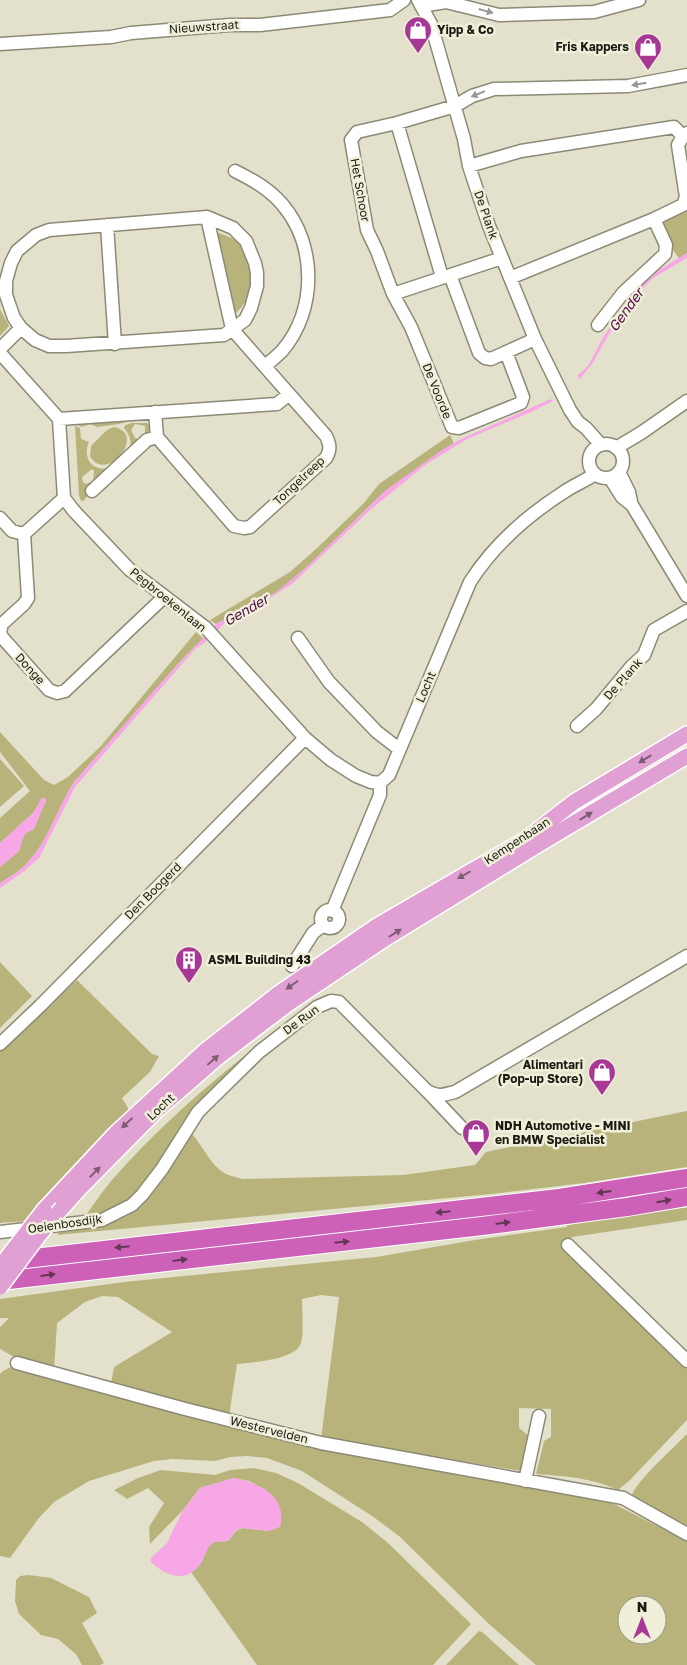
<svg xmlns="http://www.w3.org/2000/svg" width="687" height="1665" viewBox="0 0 687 1665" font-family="'Golos Text',sans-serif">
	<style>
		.green { fill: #b8b37b; fill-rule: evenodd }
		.water { fill: #f8a7e6 }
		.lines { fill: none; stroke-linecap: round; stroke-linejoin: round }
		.minor-casing { stroke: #8c8a76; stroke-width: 15 }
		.major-casing { stroke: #fff; stroke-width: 18 }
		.highway-casing { stroke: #fff; stroke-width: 20 }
		.minor { stroke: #fff; stroke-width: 12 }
		.major { stroke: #e1a0d4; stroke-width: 15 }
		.highway { stroke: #cd61b8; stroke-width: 18 }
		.major-bridge-casing { stroke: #fff; stroke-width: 18; stroke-linecap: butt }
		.major-bridge { stroke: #e1a0d4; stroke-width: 15 }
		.oneway { fill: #989894 }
		.oneway2 { fill: #7e5d73 }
		.oneway3 { fill: #623654 }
		.labels { text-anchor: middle; stroke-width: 5; stroke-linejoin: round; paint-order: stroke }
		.street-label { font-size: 12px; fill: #1b1a12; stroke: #f0efd9 }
		.poi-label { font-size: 12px; font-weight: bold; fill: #1b1a12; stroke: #f0efd9; text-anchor: start }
		.water-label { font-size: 14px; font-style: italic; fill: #510a47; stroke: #f0efd9 }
	</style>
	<rect width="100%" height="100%" fill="#e3e1cc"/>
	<path class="green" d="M687,207V253L679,258L670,246L661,226L663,221Z
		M215,232C222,234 232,237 237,242C252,257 255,283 245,302C242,307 238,311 234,315Z
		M0,309L9,326L0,336Z
		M133,418V420L119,424L97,427L90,424L82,427L75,424Z
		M132,423H147L150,426V433L82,502L79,496L75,426L80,428L81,439L89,442C82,457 92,472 108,468C123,455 140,448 124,428L125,425ZM135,424L145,426V436L138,439L135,438L131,430ZM92,469L94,471L93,481L86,484L83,482L82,477Z
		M114,427C148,434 106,485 90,456L91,446L107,430Z
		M450,435L454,443L385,491L310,564L277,592L216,624L210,620L290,572L315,550L364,503L379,484Z
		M196,632L204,639L195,646L178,664L74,782C57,808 49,840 28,862C21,871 9,877 0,883V867L19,851L23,838L26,833L34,829L46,799L40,802L34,812L0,843V818L30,791L0,752V732L44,780L54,785L68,777L100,747Z
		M0,759L24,786L0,807Z
		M0,962L32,996L0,1028Z
		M77,980L147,1049L152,1054L159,1056L150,1072L122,1098L131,1113L27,1221L0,1223V1051Z
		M287,1022L193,1108L150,1178L127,1203L108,1211L86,1215C94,1204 102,1192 111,1181C163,1121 224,1071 287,1022Z
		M687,1111V1167L584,1183L491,1194L57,1235L60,1232C80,1229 102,1227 121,1219C152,1206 174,1161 192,1134C203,1146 210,1165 226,1174C230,1176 237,1177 242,1179L403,1175L475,1165L486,1152Z
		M687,1206V1220L572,1237L565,1246L687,1368V1420L630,1480L618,1490C592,1478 565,1476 536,1474L544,1441L551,1437V1409L519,1408V1428L530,1437L522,1471L321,1439L339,1297L321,1295L302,1299C302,1311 304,1332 301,1343C296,1360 253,1362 237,1364L229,1416L111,1383L114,1367L172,1332L118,1297L102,1296L85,1302L57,1323L54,1371L18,1359L0,1349V1327L9,1318H0V1299L124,1282L376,1257L475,1240L567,1227V1225Z
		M11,1367H22L190,1416L403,1465L588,1496L616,1505L687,1541V1665H536L489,1624L399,1536L372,1516L302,1471L267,1458L247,1456L230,1457L215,1461L172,1459L154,1461L89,1481L54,1502L38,1519L10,1558L0,1556V1374L3,1371ZM627,1605H657V1635H627Z
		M687,1434V1528L631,1498C634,1482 674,1448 687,1434Z
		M254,1468L276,1473L298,1483L362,1522L387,1542L471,1624L433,1665H257L191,1572L198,1567L208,1547L214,1542L228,1541L236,1531L242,1528L269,1531L266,1490L249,1481L234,1478L200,1488L183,1510L150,1544L149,1527L164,1503L148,1488L127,1499L114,1490L138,1478L161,1470L215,1475L230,1470Z
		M29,1575L51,1578L89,1597L97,1613L82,1623L104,1663L100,1665H82L76,1654L58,1639L41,1635L19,1614L15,1601L16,1580L20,1576Z
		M479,1631L482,1632L519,1665H446Z"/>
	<path class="water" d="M687,253V258L653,278L637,294L613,327L592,364L579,380L578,375L588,366L605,334L637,290L656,272Z
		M551,399L553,401L531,412L467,439L425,465L369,511L292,584L257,606L227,621L204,643L195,649L75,787L39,858L23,872L0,888V883C9,877 21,871 28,862C49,840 57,808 74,782L158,686L216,624L277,592L310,564L385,491L442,450L463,438Z
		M42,797L46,799V801L34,829L26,833L23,838L19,851L0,867V843L34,812Z
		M234,1478C260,1483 288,1497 280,1527L269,1531L242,1528L235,1531L228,1541C223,1542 216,1541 213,1543C207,1547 206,1554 203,1560C189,1584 168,1578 151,1562V1558L167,1543L182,1512L200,1488Z"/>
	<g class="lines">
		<g class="minor-casing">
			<path id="minor" d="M418,0L431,24L464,139L469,166L489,226L535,339L570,410L578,422L586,428L601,445
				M421,6L446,2L499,15L594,12L639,0
				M0,44L111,37L131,33L230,25H260L390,10L404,0
				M397,123L357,132L351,140L367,230L377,251L393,294L411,327L452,427L459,428L521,403L523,397L506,352
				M469,166L521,151L674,127L683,136
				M235,171C253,180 269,189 282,204C317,245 317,310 282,351C277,356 271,361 265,366
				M207,217L233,228L246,241L255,263L257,273V286L251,308L245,320L224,335L66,346H49L35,340L21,328L14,318L6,295V281L11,263L17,251L36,235L49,230Z
				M107,225L115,344
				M450,275L479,353L485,358L491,359L535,339
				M442,277L397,123L455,106L472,96L494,89L628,86L687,75
				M510,278L654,219
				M393,294L502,258
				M598,325L623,293L665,254L666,245L654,219L683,205L686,197L678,145L683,136L687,133
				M0,349L21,328
				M0,353L59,419L64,498L74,511L130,570L206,628L305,738L331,760L356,776L371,782L380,783
				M59,419L277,404L288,395
				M157,437L234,526L244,528L250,527L326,458C331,450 330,444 326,436L232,329L207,217
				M589 461a17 17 0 1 1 34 0a17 17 0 1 1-34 0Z
				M616,448L641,433L687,401
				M619,472L629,492L631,502
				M610,478L622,497L632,505L687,596
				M92,491L147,440L157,437L155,412
				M64,498L24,534L28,598L24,604L2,624L0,632L1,636L49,690L57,693L65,691L164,597
				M0,518L12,531L24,534
				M298,638L329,682L377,732L399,749
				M577,726L596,709L631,667L644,655L654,630L687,611
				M321 919a9 9 0 1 1 18 0a9 9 0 1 1-18 0Z
				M332,911L380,795V783L389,775L470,582C493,546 528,515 564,492C574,485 585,481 595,474
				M292,966L313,933L323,925
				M0,1044L40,1006L305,738
				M429,1093L462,1128
				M0,1232L102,1220L132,1205L142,1195L162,1169L198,1112L259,1052L317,1007L331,1001L339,1002L427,1091C437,1097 444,1095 455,1092L687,956
				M568,1245L687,1361
				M17,1363L185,1409L321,1443L623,1498L687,1534
				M525,1481L539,1416"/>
		</g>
		<g class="major-casing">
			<path id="major" d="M62,1208L79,1189L157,1110L218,1057L289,1003L386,938L544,841L687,756
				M44,1210L116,1133L205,1051L278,994L377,926L525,840L574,802L687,734"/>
		</g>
		<g class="highway-casing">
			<path id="highway" d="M8,1261L559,1198L687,1178
				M0,1281L482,1226L627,1207L687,1197"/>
		</g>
		<use href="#minor" class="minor"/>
		<use href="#major" class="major"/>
		<use href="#highway" class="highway"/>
		<g class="major-bridge-casing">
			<path id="major-bridge" d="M0,1267L44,1210
				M0,1287L39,1235L62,1208"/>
		</g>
		<use href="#major-bridge" class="major-bridge"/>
	</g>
	<defs><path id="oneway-solid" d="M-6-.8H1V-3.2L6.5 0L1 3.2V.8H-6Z" transform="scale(1.25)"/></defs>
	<g class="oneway">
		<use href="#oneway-solid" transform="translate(486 11) rotate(16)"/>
		<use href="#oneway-solid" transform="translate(639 84) rotate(170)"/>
		<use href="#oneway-solid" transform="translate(478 94) rotate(158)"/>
	</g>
	<g class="oneway2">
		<use href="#oneway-solid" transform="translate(645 759) rotate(149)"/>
		<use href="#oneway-solid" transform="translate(586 816) rotate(-31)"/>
		<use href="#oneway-solid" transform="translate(464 875) rotate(150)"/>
		<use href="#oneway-solid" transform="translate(395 933) rotate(-32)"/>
		<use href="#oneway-solid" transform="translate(292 985) rotate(145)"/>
		<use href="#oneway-solid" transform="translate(213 1060) rotate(-41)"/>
		<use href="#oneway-solid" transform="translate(127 1123) rotate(137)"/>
		<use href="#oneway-solid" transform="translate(95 1172) rotate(-45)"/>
	</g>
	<g class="oneway3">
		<use href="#oneway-solid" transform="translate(604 1192) rotate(172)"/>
		<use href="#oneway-solid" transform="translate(664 1201) rotate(-10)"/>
		<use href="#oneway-solid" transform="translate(443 1212) rotate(174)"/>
		<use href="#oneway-solid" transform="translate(503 1223) rotate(-7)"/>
		<use href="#oneway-solid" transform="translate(342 1242) rotate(-6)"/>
		<use href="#oneway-solid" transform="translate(122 1247) rotate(174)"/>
		<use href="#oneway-solid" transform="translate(180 1260) rotate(-7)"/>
		<use href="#oneway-solid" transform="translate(48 1275) rotate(-7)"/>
	</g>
	<defs>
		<g id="shop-pin" transform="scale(1.4375)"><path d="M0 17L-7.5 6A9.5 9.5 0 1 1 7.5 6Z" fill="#a83895" stroke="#f0efd9"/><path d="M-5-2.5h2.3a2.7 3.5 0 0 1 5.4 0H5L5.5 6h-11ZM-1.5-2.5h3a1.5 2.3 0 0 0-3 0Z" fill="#fff"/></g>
		<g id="building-pin" transform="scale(1.4375)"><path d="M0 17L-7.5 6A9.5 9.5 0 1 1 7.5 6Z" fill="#a83895" stroke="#f0efd9"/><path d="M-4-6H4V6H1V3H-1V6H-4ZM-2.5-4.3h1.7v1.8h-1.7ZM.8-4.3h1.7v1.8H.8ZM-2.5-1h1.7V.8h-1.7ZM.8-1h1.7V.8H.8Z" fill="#fff"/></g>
	</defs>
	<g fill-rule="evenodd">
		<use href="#shop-pin" x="418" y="30"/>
		<use href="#shop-pin" x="648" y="47"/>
		<use href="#building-pin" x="189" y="960"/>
		<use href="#shop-pin" x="602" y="1072"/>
		<use href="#shop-pin" x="476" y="1133"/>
	</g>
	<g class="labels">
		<g class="street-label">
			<text transform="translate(204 27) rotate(-4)" y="4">Nieuwstraat</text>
			<text transform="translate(360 190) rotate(80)" y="4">Het Schoor</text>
			<text transform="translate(486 215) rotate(71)" y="4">De Plank</text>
			<text transform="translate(437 391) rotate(68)" y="4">De Voorde</text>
			<text transform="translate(299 481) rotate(-43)" y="4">Tongelreep</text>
			<text transform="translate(168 600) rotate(39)" y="4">Pegbroekenlaan</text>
			<text transform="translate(30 669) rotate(48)" y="4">Donge</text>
			<text transform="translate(623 679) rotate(-48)" y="4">De Plank</text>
			<text transform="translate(426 687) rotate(-67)" y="4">Locht</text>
			<text transform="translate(517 841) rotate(-33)" y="4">Kempenbaan</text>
			<text transform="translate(153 891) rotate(-45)" y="4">Den Boogerd</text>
			<text transform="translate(301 1020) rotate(-36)" y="4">De Run</text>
			<text transform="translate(161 1107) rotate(-43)" y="4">Locht</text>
			<text transform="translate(65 1224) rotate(-8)" y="4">Oeienbosdijk</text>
			<text transform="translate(269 1430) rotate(14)" y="4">Westervelden</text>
		</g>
		<g class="poi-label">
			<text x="437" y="34">Yipp &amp; Co</text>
			<text x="629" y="51" text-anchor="end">Fris Kappers</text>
			<text x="208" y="964">ASML Building 43</text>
			<text x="583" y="1069" text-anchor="end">Alimentari<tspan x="583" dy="14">(Pop-up Store)</tspan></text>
			<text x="495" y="1130">NDH Automotive - MINI<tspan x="495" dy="14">en BMW Specialist</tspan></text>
		</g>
		<g class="water-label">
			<text transform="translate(626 310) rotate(-54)" y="5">Gender</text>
			<text transform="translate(246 610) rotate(-30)" y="5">Gender</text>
		</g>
	</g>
	<g transform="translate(642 1620)"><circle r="24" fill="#f0efd9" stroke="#9b9a89"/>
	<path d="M0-4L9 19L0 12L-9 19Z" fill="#a83895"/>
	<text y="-8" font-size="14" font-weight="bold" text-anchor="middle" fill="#1b1a12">N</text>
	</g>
</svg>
